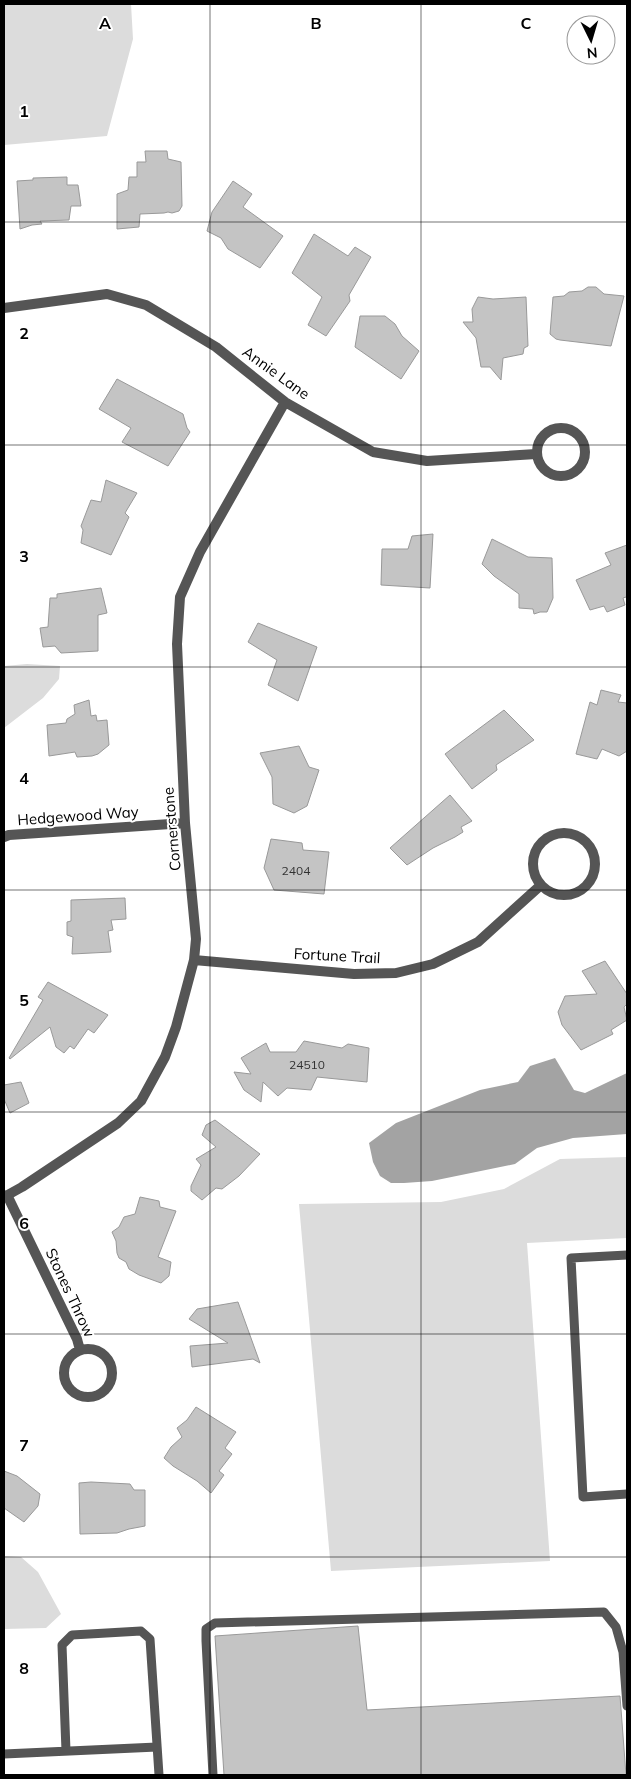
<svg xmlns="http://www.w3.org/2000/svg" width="631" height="1779" viewBox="0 0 631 1779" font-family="Mulish,sans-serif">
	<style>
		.green { fill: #dcdcdc }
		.water { fill: #a3a3a3 }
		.building { fill: #c4c4c4; stroke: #999 }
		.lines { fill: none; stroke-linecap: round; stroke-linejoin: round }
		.service { stroke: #555; stroke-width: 9 }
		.minor { stroke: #555; stroke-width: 10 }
		.grid { fill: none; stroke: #000; stroke-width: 1; stroke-opacity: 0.55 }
		.labels { text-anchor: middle; stroke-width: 4; stroke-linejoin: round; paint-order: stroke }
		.number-label { font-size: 12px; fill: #313131 }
		.street-label { font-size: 15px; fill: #000; stroke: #fff }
		.grid-label { font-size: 16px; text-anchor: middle; font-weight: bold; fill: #000; stroke: #fff; stroke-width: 4; stroke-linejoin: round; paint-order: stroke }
	</style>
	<rect width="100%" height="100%" fill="#fff"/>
	<path class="green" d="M4,4H131L133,39L107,136L4,145Z
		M27,664L60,666L59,679L43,698L4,728V666Z
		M627,1157V1238L527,1243L550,1561L331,1571L299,1204L441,1202L504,1189L560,1159Z
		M4,1556L21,1557L38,1572L61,1614L46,1628L4,1629Z"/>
	<path class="water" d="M555,1058L574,1090L585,1093L627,1073V1134L573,1138L537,1148L515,1164L432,1181L404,1183H391L380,1176L373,1162L369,1143L396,1123L480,1090L518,1082L530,1066Z"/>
	<path class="building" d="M145,151H167L168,159L181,162L182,206L179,211L172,213L168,212L164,213L140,214L139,227L117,229V194L128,190L129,177H137V162H146Z
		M67,177V185H78L81,206H71L69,220L40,221L42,224L32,225L20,229L17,181L33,180V178Z
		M233,181L252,194L243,207L283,236L260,268L228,249L221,238L207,231L212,212Z
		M314,234L348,256L355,247L371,257L349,295L350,301L326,336L308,325L322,297L292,273Z
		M588,287H596L604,294L624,296L611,346L560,340L556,339L550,334L553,297L564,296L569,292L582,291Z
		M478,297L493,299L526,297L528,346L524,348L523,354L503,358L501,380L490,367H481L476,338L463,322H473L472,309Z
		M360,316H385L395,324L402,336L419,351L401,379L355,347Z
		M117,379L183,414L187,428L190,432L168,466L122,442L131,428L99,409Z
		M106,480L137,493L125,513L129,517L111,555L81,543L83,530L81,526L91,500L101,502Z
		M433,534L430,588L381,585L382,549H408L412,536Z
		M492,539L528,557L552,558L553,598L547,612H540L534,614L533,609L519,608V594L494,576L482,564Z
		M627,545V599L626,597L623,598L625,605L607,612L604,606L590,610L576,580L611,565L605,553Z
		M101,588L107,613L98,615V651L61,653L55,646L43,647L40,628L48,627L50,598H57V594Z
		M258,623L317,647L298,701L268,685L277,660L248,642Z
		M601,690L621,695L618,702L627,703V751L619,756L602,749L597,759L576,754L590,702L597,705Z
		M89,700L91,716L96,715L97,721L107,720L109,745L98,754L92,756L77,757L75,752L49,756L47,725L66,723L67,719L75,714L74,705Z
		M504,710L534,740L496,765L497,770L472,789L445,754Z
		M299,746L309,767L319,770L307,806L294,813L273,804L272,777L260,753Z
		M450,795L472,821L461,827L463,832L455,837L433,848L407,865L390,848Z
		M271,839L302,843L303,850L329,852L324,894L274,890L264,868Z
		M125,898L126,919L111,920L113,930L108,931L111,952L72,954L73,937L67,935V922L71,921V900Z
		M605,961L627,994V1004L624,1007L627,1020L611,1030L613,1034L581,1050L562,1025L558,1012L565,996L597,994L582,971Z
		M48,982L108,1015L94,1033L88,1029L74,1049L70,1046L64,1053L56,1047L50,1027L10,1059L9,1058L43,1000L38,997Z
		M304,1041L342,1048L348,1044L369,1048L367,1082L317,1077L311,1090L287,1088L278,1096L263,1082L261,1102L244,1090L234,1072L251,1074L241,1058L266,1043L270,1052H296Z
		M21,1082L29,1103L10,1113L4,1099V1085Z
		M215,1120L260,1154L239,1176L222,1189L216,1188L202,1200L191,1191V1186L201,1165L196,1159L216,1147L202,1135L206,1125Z
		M140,1197L159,1201L160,1207L176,1211L158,1257L171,1262L169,1276L161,1283L139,1275L129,1269L126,1262L119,1258L117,1253L116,1241L112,1232L119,1227L124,1217L135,1214Z
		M238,1302L260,1363L253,1359L192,1367L190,1346L228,1343L189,1319L197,1309Z
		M196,1407L236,1432L225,1448L232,1454L219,1471L224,1475L211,1493L197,1481L173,1466L164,1458L171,1447L182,1437L177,1428L187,1420Z
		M4,1471L17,1476L40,1494L38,1506L24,1522L4,1508Z
		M91,1482L130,1484L134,1490H145V1526L129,1529L117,1533L80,1534L79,1483Z
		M358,1626L367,1710L620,1696L626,1775H224L215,1636Z"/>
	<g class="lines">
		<path class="service" d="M627,1255L571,1258L583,1497L627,1494
			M66,1751L62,1645L72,1635L141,1631L150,1639L159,1775
			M4,1754L157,1747
			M213,1775L206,1641V1629L215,1623L604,1612L616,1627L623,1652L627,1706"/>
		<path class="minor" d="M4,308L107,294L146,305L216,347L285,402L373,452L427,461L536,454
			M537 452a24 24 0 1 1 48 0a24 24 0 1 1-48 0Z
			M533 864a31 31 0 1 1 62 0a31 31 0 1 1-62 0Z
			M4,837L9,835L185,823
			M194,960L354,974L396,973L433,964L478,942L541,885
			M7,1195L77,1339L80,1350
			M4,1197L22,1187L118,1123L141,1101L165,1057L176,1027L194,960L196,939L185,823L177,644L180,597L200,552L285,402
			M64 1373a24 24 0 1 1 48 0a24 24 0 1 1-48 0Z"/>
	</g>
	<path class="grid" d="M210,4V1775M421,4V1775M4,222H627M4,445H627M4,667H627M4,890H627M4,1112H627M4,1334H627M4,1557H627"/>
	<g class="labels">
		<g class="number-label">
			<text x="296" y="875">2404</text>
			<text x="307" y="1069">24510</text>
		</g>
		<g class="street-label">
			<text transform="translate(276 373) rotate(36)" y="5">Annie Lane</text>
			<text transform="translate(78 816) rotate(-4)" y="5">Hedgewood Way</text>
			<text transform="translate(172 829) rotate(-95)" y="5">Cornerstone</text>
			<text transform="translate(337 956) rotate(3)" y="5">Fortune Trail</text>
			<text transform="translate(70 1293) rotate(65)" y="5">Stones Throw</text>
		</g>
	</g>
	<g class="grid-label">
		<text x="105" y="29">A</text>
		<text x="316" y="29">B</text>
		<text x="526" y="29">C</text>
		<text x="24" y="117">1</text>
		<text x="24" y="339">2</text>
		<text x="24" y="562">3</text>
		<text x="24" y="784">4</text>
		<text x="24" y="1006">5</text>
		<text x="24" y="1229">6</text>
		<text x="24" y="1451">7</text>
		<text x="24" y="1674">8</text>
	</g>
	<rect width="631" height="1779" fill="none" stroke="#000000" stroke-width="10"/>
	<g transform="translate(591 40) rotate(175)"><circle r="24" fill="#ffffff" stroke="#999999"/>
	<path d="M0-4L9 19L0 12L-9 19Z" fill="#000000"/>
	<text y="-8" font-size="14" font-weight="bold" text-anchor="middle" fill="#000000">N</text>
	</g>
</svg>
